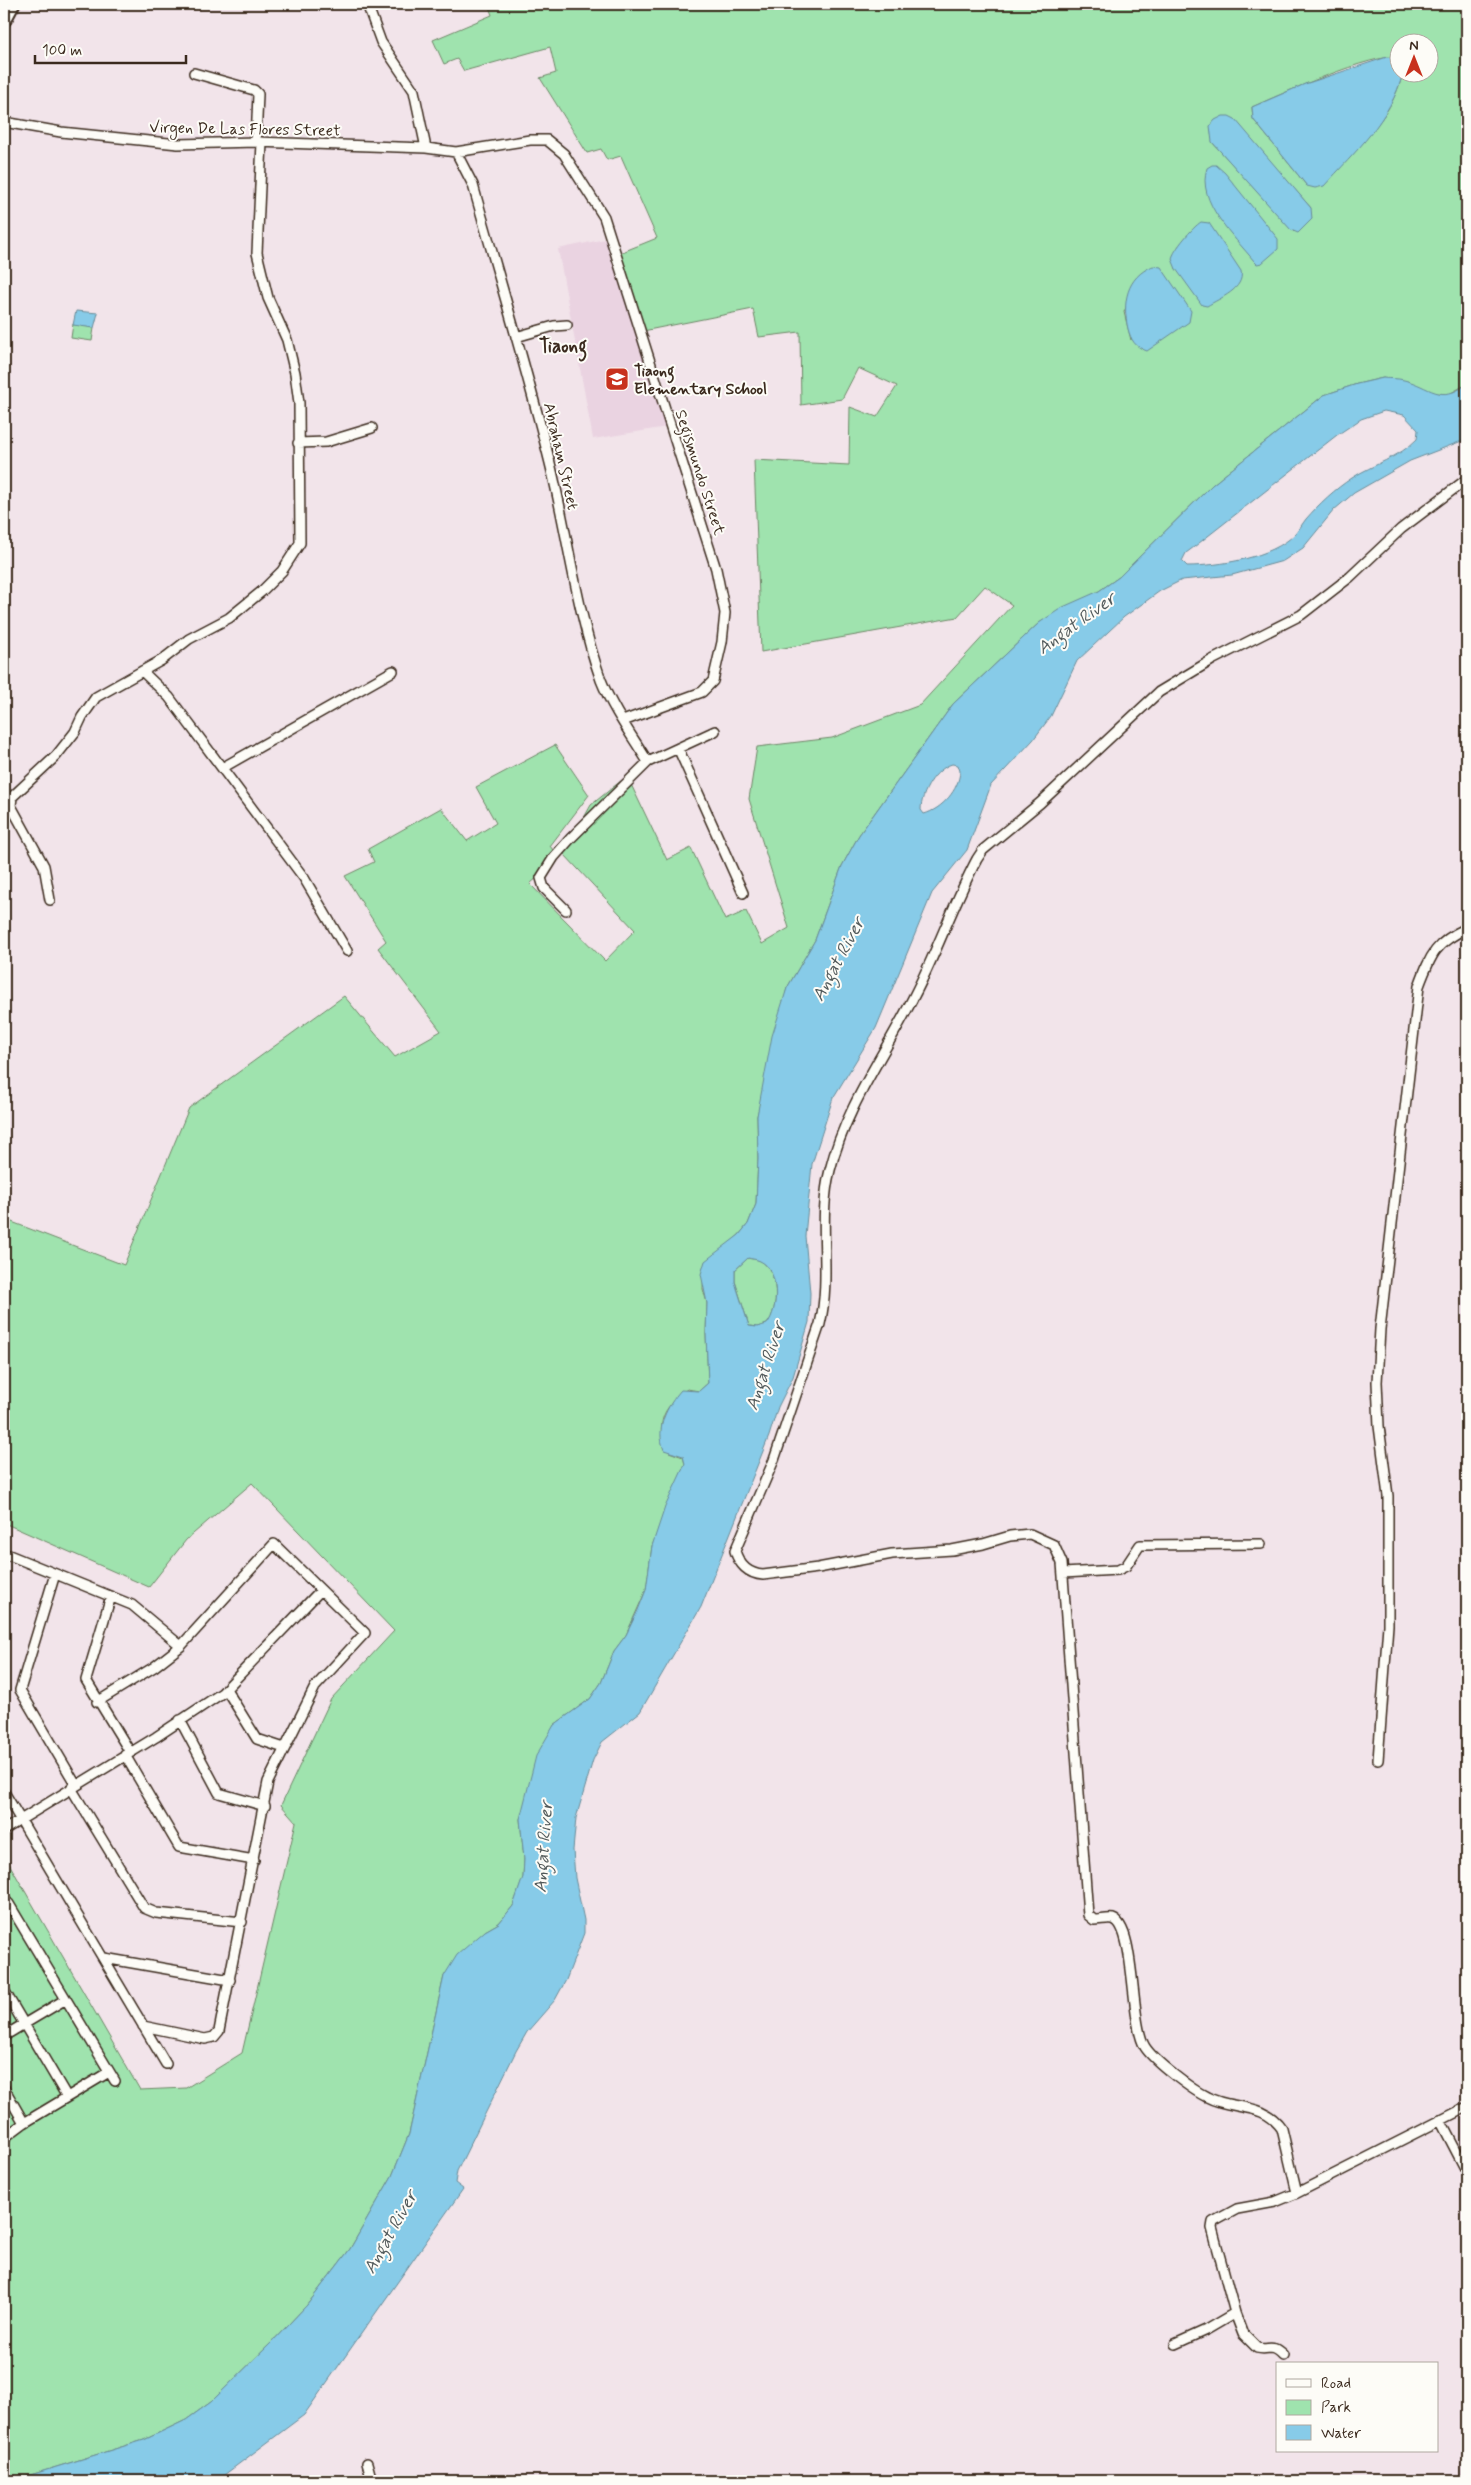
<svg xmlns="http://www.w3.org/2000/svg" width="1471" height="2485" viewBox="0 0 1471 2485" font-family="Mynerve,sans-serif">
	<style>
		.built { fill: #ead3e1 }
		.green { fill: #9fe3ae; stroke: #6d8666; fill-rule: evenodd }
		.water { fill: #87cbe8; stroke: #698b97; fill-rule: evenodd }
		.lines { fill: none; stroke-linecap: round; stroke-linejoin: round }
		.street-casing { stroke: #3b2a1e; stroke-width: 12 }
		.primary-casing { stroke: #3b2a1e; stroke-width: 18 }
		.street { stroke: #fdfcf7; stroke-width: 9 }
		.primary { stroke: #fdfcf7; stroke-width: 14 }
		.labels { text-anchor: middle; stroke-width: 4; stroke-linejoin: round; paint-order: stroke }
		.street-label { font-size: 16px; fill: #3b2a1e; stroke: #fdfcf7 }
		.poi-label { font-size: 16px; font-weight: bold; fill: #3b2a1e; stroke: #fdfcf7; text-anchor: start }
		.water-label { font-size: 18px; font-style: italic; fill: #525a5b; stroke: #fdfcf7 }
		.quarter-label { font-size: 19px; font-weight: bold; fill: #3b2a1e; stroke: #fdfcf7 }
	</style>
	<rect width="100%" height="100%" fill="#f2e4ea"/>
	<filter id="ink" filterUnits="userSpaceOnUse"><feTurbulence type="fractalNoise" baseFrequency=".02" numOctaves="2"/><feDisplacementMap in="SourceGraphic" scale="10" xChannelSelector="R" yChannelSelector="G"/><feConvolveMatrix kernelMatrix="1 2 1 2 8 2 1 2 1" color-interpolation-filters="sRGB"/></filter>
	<g filter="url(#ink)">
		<path class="built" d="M610,238L667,427L593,439L558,249Z"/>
		<path class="green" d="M488,4H1467V384L1449,394L1435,393L1383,378L1357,384L1324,395L1212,485L1119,577L1099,591L1039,623L953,704L859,835L842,866L815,940L787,988L757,1116L758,1159L756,1204L748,1224L739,1235L704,1265L703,1289L707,1303L706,1334L708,1383L699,1391L687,1389C663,1408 654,1423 669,1452L683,1457L685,1464L652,1546L646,1590L626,1635L614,1651L601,1683L590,1699L554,1725L520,1819L524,1859L523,1878L513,1906L499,1923L485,1931L444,1976L409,2134L392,2176L350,2249L307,2305L271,2343L211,2402L186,2420L144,2440L11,2481H4V1862L7,1860L140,2090L186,2088L242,2053L296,1822L281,1805L331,1699L394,1631L252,1483L186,1540L149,1587L4,1523V1219L124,1265L189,1108L344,996L395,1057L441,1031L378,948L386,941L345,876L374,862L368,849L441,808L467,841L496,823L476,787L555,745L589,795L550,846L559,858L530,884L605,961L635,930L564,854L591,805L627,776L667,860L691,848L725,920L746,911L762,944L789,928L749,799L757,747L832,738L920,705L1012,605L985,586L957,617L761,652L754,460L849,465L850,407L877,417L897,386L858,368L842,399L801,405L800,332L759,337L753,309L638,332L615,255L657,238L621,156L607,160L601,149L587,153L540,78L556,73L550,47L464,71L457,59L444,64L433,40L492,15ZM1398,42H1428V72L1403,73C1388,129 1350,152 1307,186L1253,119L1252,107C1277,96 1376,51 1398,58ZM1212,142L1275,167L1311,208L1294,232ZM1196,226L1176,269L1178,247ZM1140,274L1131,340L1124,312Z
			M73,324L94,328L92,341L71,338Z
			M748,1258C751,1259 756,1259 759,1260C780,1270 779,1310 767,1324L757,1327L749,1326L735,1281V1270Z"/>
		<path class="water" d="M1387,57L1398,58V72L1403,73C1391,119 1355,152 1324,186L1315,188L1307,186L1253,119L1252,107L1305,84Z
			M1223,116H1229L1235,119L1311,208L1312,219L1298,233L1291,230L1212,142L1210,126L1215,120Z
			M1212,165H1216L1225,173L1278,239V249L1262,263L1257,264L1254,261C1234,236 1196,202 1207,168Z
			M1201,222L1209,223L1241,271C1245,289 1220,298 1207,306L1202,305L1176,269L1172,259C1173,250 1193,227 1201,222Z
			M1153,266L1161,267L1191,311L1189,322L1147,351C1135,347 1131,340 1128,329C1122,303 1126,277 1153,266Z
			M76,311L98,313L94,328L73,325Z
			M1383,378C1390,379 1397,378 1404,380C1430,386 1440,405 1467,384V439L1410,461L1354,493L1334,510L1303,548L1283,561L1232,575L1182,580L1160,591L1124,617L1077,661L1051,716L1033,740L991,785L967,850L932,893L876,1028L833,1098L812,1164L805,1236L810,1293L809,1322L793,1377L778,1407L769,1436L701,1607L640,1712L602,1742L593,1760L576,1818L573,1850L575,1878L584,1920V1933L566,1980L555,2000L527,2032L516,2051L457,2171L455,2183L463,2189L304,2415L216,2481H11L144,2440L186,2420L211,2402L271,2343L307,2305L350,2249L392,2176L409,2134L444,1976L457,1955L485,1931L499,1923L513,1906L523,1877L524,1859L520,1819L536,1756L554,1725L590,1699L601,1683L614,1651L626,1635L638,1610L646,1590L652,1546L665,1507L685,1464L683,1456L664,1450C655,1428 667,1406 681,1390L699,1391L708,1383L706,1334L707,1303L701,1274L705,1261L739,1235L748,1224L756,1204L758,1159L757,1116L772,1036L787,988L815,940L842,866L859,835L953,704L1039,623L1063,607L1099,591L1119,577L1212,485L1324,395L1357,384ZM1384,411L1404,415L1418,430L1417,439C1399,458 1373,464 1352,478C1335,489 1319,504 1306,519C1302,524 1299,530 1295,534C1272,558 1219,566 1187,566L1182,561L1186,553L1194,547L1337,435L1361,419ZM952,764L958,765L960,771C959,790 942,809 924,814L921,810C921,793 935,769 952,764ZM748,1258C751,1259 756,1259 760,1261C780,1270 779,1309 767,1324L757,1327L749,1326L735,1282V1270Z"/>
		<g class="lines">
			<g class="street-casing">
				<path id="street" d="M367,4L381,42L414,91L426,148
					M194,73L254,90L258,94L256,142
					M4,122L61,132L178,144L256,142L426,148L456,152L530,140H547L564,154L604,217L716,569L725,613L722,642L713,681L702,692L623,721
					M456,152L473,185C499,278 527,370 550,463C568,535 576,609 601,680C612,708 632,736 648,762
					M516,337L554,326L567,325
					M298,443L326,442L372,428
					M1467,479L1401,529L1350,577L1301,615L1212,660L1159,692L1040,803L983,850L977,859C953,904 937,952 914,996C885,1054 846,1106 830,1170C817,1220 832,1273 820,1324L774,1460L735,1551C739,1564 748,1574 763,1575L818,1568L892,1554L952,1550L983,1544L1010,1536L1030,1534L1054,1545L1062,1563L1088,1915L1094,1920C1100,1920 1108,1918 1113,1919C1136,1926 1130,2024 1145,2047C1154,2061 1192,2090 1207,2097C1233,2111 1263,2101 1282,2129L1297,2193L1467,2107
					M142,671L169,697L304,878L347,951
					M678,748L743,893
					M222,768L393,671
					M50,900L44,866L11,806L12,797L56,756L75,732L82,717L96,697L162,660L189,639L229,618L261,592L282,571L300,543L299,403L295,373L287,340L268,298L257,253L262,142
					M566,910L544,888L541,878L554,857L571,838L648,762L715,731
					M4,1557L9,1555L132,1605L181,1646
					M1063,1573L1118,1570L1126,1566L1140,1545L1261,1544
					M55,1574L20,1690L76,1785
					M111,1596L86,1680L130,1752
					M226,1689L257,1739L284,1748
					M97,1702L154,1667L181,1646L274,1544L365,1633L315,1687L268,1782L219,2031L214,2037L205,2039L143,2026
					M180,1720L219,1793L265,1806
					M125,1755L179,1847L254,1860
					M1378,1760L1388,1625V1496L1379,1426L1377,1382L1380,1329L1419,986C1431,954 1435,943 1467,928
					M71,1788L144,1908L156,1913L242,1922
					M4,1792L166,2064
					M4,1830L156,1737L222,1693L321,1590
					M4,1899L9,1904L115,2081
					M104,1958L230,1980
					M4,1990L67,2097
					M4,2036L66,1999
					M4,2088L24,2123
					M1440,2120L1467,2172
					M4,2138L24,2123L109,2072
					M1235,2313L1243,2334L1257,2348C1270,2351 1271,2343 1283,2355
					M1175,2344L1206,2330L1235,2313L1212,2228L1213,2222L1237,2209L1275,2202L1297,2193
					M367,2463L372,2481"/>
			</g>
			<g class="primary-casing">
				<path id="primary" d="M4,19L12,4"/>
			</g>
			<use href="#street" class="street"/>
			<use href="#primary" class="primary"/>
		</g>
	</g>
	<defs>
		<g id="school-square" transform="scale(1.25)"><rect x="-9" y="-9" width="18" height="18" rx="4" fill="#c8321e" stroke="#fdfcf7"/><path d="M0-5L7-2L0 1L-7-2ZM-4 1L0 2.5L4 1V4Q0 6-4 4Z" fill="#fff"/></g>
	</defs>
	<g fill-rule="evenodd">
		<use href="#school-square" x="617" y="379"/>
	</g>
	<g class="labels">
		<g class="street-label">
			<text transform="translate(245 128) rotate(1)" y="6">Virgen De Las Flores Street</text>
			<text transform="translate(562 456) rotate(77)" y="6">Abraham Street</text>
			<text transform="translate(701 472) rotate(72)" y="6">Segismundo Street</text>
		</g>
		<g class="poi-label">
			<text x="634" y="376">Tiaong<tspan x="634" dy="18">Elementary School</tspan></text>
		</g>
		<g class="water-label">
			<text transform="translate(1076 623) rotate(-36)" y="6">Angat River</text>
			<text transform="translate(838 959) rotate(-62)" y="6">Angat River</text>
			<text transform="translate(765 1366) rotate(-72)" y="6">Angat River</text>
			<text transform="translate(543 1847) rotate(-86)" y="6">Angat River</text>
			<text transform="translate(390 2232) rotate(-61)" y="6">Angat River</text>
		</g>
		<g class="quarter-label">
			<text x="563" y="352">Tiaong</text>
		</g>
	</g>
	<rect width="1471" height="2485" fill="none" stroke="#fdfcf7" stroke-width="20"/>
	<rect x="10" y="10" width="1451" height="2465" fill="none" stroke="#3b2a1e" stroke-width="2" filter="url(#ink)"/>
	<rect x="1276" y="2362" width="162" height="90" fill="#fdfcf7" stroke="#afa8a0"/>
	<rect x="1286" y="2379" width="25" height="8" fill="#fdfcf7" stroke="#afa8a0"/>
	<text x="1321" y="2388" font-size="15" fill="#3b2a1e">Road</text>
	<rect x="1286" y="2400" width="25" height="15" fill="#9fe3ae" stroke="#afa8a0"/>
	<text x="1321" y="2412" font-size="15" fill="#3b2a1e">Park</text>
	<rect x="1286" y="2425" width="25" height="15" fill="#87cbe8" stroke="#afa8a0"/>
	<text x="1321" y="2438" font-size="15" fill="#3b2a1e">Water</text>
	<g transform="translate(1414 58)"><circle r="24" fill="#fdfcf7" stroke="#afa8a0"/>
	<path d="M0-4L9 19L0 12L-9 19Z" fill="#c8321e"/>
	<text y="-8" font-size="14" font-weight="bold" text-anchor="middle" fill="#3b2a1e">N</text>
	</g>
	<path d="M35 55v8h151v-8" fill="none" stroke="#3b2a1e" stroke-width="2.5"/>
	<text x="42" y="55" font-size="15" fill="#3b2a1e" stroke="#fdfcf7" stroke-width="4" paint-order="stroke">100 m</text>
</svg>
